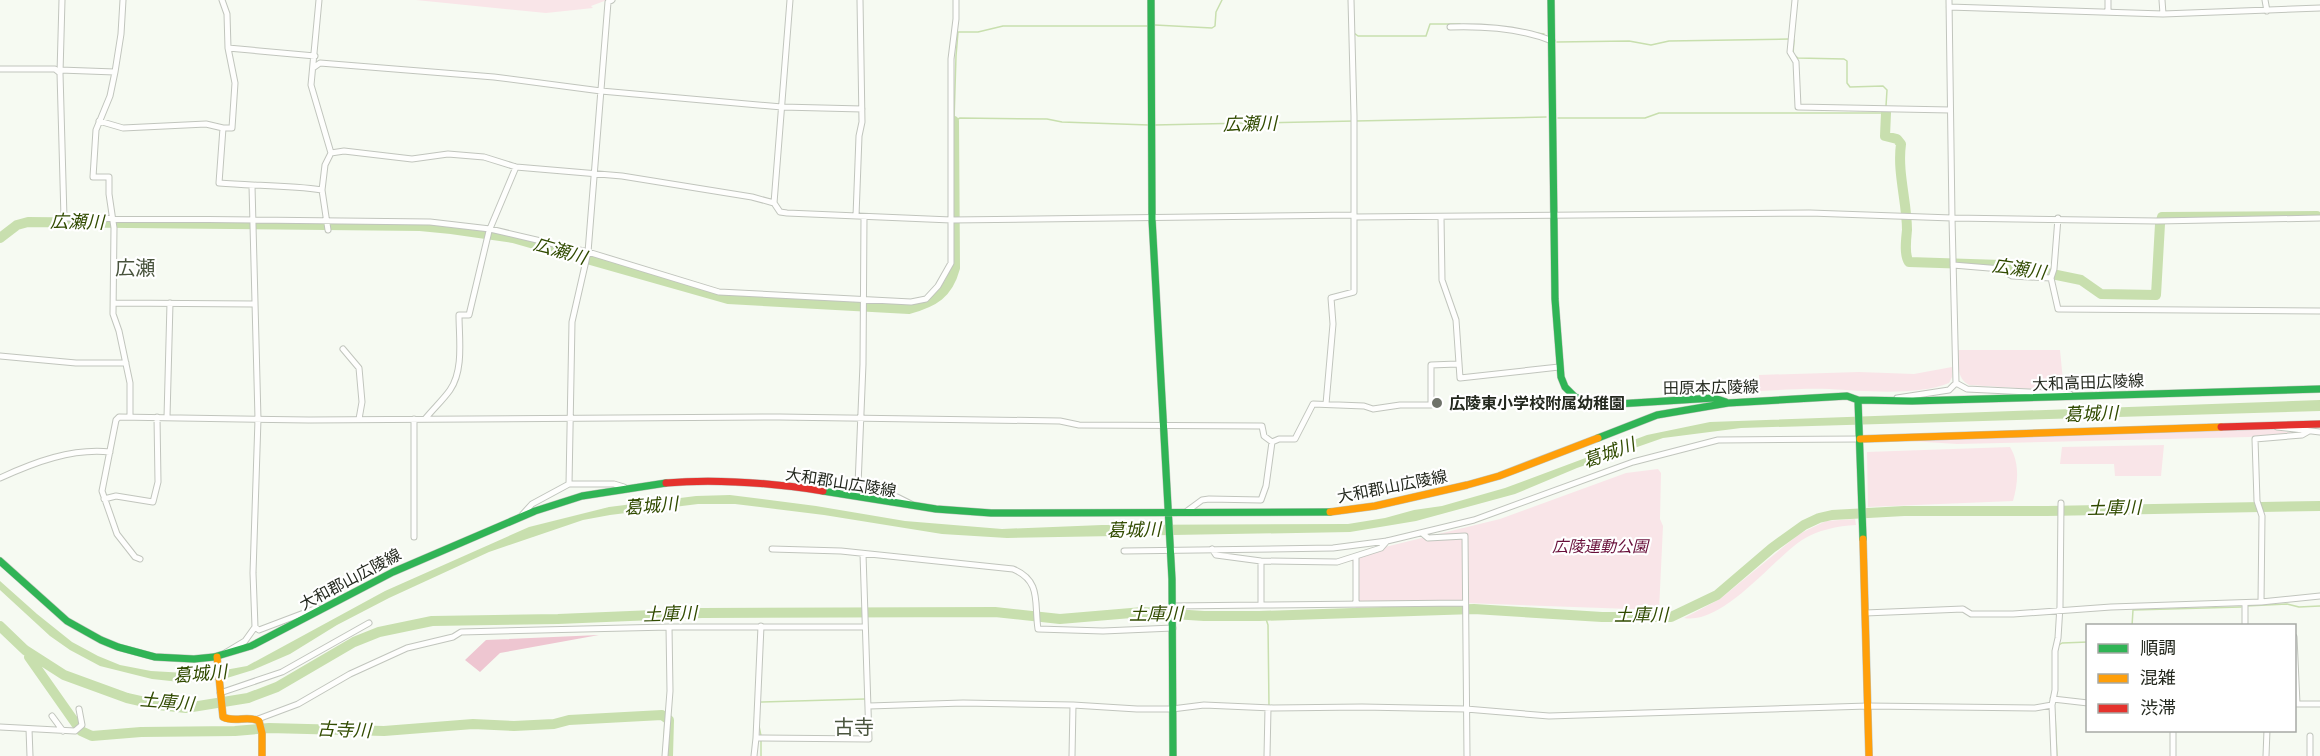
<svg xmlns="http://www.w3.org/2000/svg" width="2320" height="756" viewBox="0 0 2320 756" font-family="Literata,'Noto Sans JP',serif">
	<style>
		.green { fill: #f9e5e8 }
		.forest { fill: #eec6d1 }
		.water { fill: #c8dfae }
		.lines { fill: none; stroke-linecap: round; stroke-linejoin: round }
		.stream { stroke: #c8dfae; stroke-width: 1.5 }
		.river { stroke: #c8dfae; stroke-width: 10 }
		.street-casing { stroke: #c1c5bd; stroke-width: 7 }
		.fast-casing { stroke: #c1c5bd; stroke-width: 8 }
		.slow-casing { stroke: #c1c5bd; stroke-width: 8 }
		.jam-casing { stroke: #c1c5bd; stroke-width: 8 }
		.street { stroke: #fefefd; stroke-width: 5 }
		.fast { stroke: #30b455; stroke-width: 7 }
		.slow { stroke: #ff9f0a; stroke-width: 7 }
		.jam { stroke: #e5322d; stroke-width: 7 }
		.poi-dot { fill: #6e7269; stroke: #fff; stroke-width: 2 }
		.labels { text-anchor: middle; stroke-width: 4.5; stroke-linejoin: round; paint-order: stroke }
		.street-label { font-size: 16px; fill: #24291f; stroke: #fff }
		.poi-label { font-size: 16px; font-weight: bold; fill: #24291f; stroke: #fff; text-anchor: start }
		.park-label { font-size: 16px; font-style: italic; fill: #68103a; stroke: #fff }
		.water-label { font-size: 18px; font-style: italic; fill: #314b00; stroke: #fff }
		.quarter-label { font-size: 20px; fill: #49543d; stroke: #fff }
	</style>
	<rect width="100%" height="100%" fill="#f6faf2"/>
	<path class="green" d="M416,0H607L591,6L593,8L546,13Z
		M1958,350H2060L2064,391L1969,385C1956,378 1959,364 1958,350Z
		M1952,367V377L1949,383C1918,396 1863,391 1829,389C1806,388 1783,390 1760,391L1759,375L1859,372L1914,374Z
		M2269,429L2294,433L2249,437L1957,444L1895,440Z
		M2164,445L2161,476H2115L2114,464H2060L2062,447Z
		M2010,447C2020,463 2018,484 2013,501L1868,507L1867,452Z
		M1658,469L1661,473L1660,519L1663,526L1659,610L1465,603L1356,608L1352,555L1500,519L1626,473Z
		M1855,519L1856,525C1837,526 1818,530 1802,540C1771,561 1723,625 1684,618L1720,599L1799,534L1826,521Z"/>
	<path class="forest" d="M599,635L500,653L480,672L465,660L486,640Z"/>
	<path class="water" d="M2320,400V411L1741,428L1663,438L1577,468L1515,494L1416,521L1350,532L1007,538L942,534L824,515L735,504H698L610,515L583,520L489,552L389,598L337,625L290,654L253,670L227,678L206,681L180,682L152,679L100,666L70,650L50,636L0,590V581L37,614L72,642L98,656L120,665L151,671L203,674L247,666L385,591L529,527L609,507L696,496L730,495L816,506L905,521L1002,529L1102,525L1348,524L1385,518L1414,510L1442,506L1505,488L1647,435L1710,422Z"/>
	<g class="lines">
		<path class="stream" d="M1155,25L1212,28L1215,26L1216,12L1222,0
			M1148,26H1003L978,32H958L956,56L954,121L960,118L1047,119L1062,122L1149,125
			M1354,33L1358,36H1426L1430,24H1460
			M1536,33L1544,34
			M1794,40L1793,54L1798,58L1844,59L1847,61V83L1850,87L1883,86L1887,90L1886,106
			M1557,42L1629,41L1651,45L1669,41L1789,39
			M1558,118H1645L1659,113H1886V111
			M1154,125L1546,117
			M2246,606L2287,604L2299,607L2320,606
			M1259,616L1266,619L1268,625L1269,707
			M2132,626L2133,610L2241,607
			M2059,645L2062,643L2088,642
			M761,702L865,699
			M2055,715L2057,756
			M759,726L761,736
			M761,756V740"/>
		<path class="river" d="M1886,113L1885,136L1897,139L1901,144C1897,172 1907,202 1907,230C1906,240 1904,255 1909,262L2001,265L2017,273H2047L2081,280L2101,294L2156,295L2160,224L2162,217L2317,216
			M0,238L17,225L28,222L420,226L451,229L513,238L728,299L909,309C934,302 948,294 955,268L954,121
			M0,626L25,650L64,675L127,698L158,705L186,708L248,698L277,687L354,642L379,632L432,621L558,619L702,613L995,612L1060,619L1143,612L1204,616H1259L1474,609L1602,617H1671L1717,595L1772,548L1804,525L1819,518L1832,515L1904,511H2047L2320,506
			M29,657L81,731L92,736L141,732L235,731L269,728L384,731L473,724L514,726L554,724L569,720L662,715L669,720L668,756"/>
		<g class="street-casing">
			<path id="street" d="M62,0L60,73L64,218L430,222L490,229L588,252L719,292L911,302L926,299L938,286L951,263V59L956,19V0
				M123,0L121,34L115,72L110,96L96,130L93,177H109V194L114,228L113,314L119,331L130,383V416
				M222,0L227,14L228,48L315,56
				M319,0L311,85L331,153L325,165L322,190L328,230
				M1795,0L1790,52L1796,62L1798,107L1950,110
				M2162,0L2163,14
				M2265,0L2267,11
				M1949,7L2163,14L2320,8
				M2108,12V0
				M1450,27C1483,26 1521,28 1552,41
				M313,68L320,63L494,77L601,91L782,107L862,109
				M0,69H55L60,73
				M60,70L115,72
				M99,121L123,128L206,124L223,128H232L235,83L228,48
				M223,128L219,183C253,186 288,185 322,190
				M331,153L344,151L412,159L448,154L484,157L516,167L622,176L752,197L774,203L780,212L787,213L951,220L1354,215
				M774,203L790,0
				M856,216L859,136L862,122L860,0
				M864,217L863,364L858,485L897,497L911,504
				M1354,217L1810,213L1952,218L1949,0
				M1441,217L1442,280L1456,320L1460,378L1559,367
				M2058,218L2054,269L2051,278L2058,309L2320,311
				M1953,265L2001,269L2012,276L2051,278
				M114,303L254,304
				M343,349L359,368L362,402L359,419
				M0,356L76,363H126
				M1956,383L1967,389L2070,394
				M1897,398L1949,390L1956,383L1952,218L2157,221L2320,218
				M1326,404L1333,324L1331,298L1354,292V116L1351,0
				M167,417L170,303
				M425,419C433,409 443,400 450,390C464,370 459,338 459,315H469L489,231L516,167
				M2277,427L2320,432
				M1272,442L1279,439H1295L1313,404L1364,406L1373,409L1400,405H1431V365L1457,364
				M0,478C35,462 72,448 110,452
				M569,484H614L624,487
				M811,487L858,485
				M104,499L116,496L153,502L158,482L157,417
				M1187,511L1202,500L1209,499L1261,500L1266,486L1272,442
				M522,515L532,504L569,484L572,322L588,252L608,2L612,0
				M1422,533L1428,538L1465,536L1467,756
				M414,537V419
				M772,549L841,551L1013,569C1042,581 1034,603 1038,629L1103,631L1173,628
				M1212,549L1216,555L1261,561L1337,562L1381,548L1387,541
				M1124,551L1333,548L1387,541L1474,520L1633,462L1718,440L1860,439
				M1356,556V604
				M140,559L135,557L117,534L102,491L116,420L119,417L309,420L779,417L1060,421L1079,425L1262,426L1264,436L1272,442
				M2261,602L2262,516L2257,501L2255,439L2302,435L2309,431
				M2245,603V626
				M1261,605L1465,603
				M1173,606L1261,605V561
				M1865,613L1963,609L1971,614H2013L2111,607L2261,602L2320,596
				M255,627L259,630L317,608
				M2294,637L2297,704
				M225,653L245,641L255,627L253,573L258,419L252,186
				M220,693L282,672L369,623
				M2053,699L2088,703
				M2295,704H2320
				M869,706L963,703L1073,705L1137,709H1172L1204,705L1273,708L1362,707L1466,709L1549,716L1868,706L2035,708L2052,705
				M52,716L63,731
				M258,719L298,704L350,674L407,648L453,637L461,632L669,627H865
				M0,727L75,731L82,725L79,709
				M29,729L30,756
				M2173,730V756
				M2310,736V756
				M756,738L761,626
				M665,756L670,691L669,627
				M754,756L756,738L869,739L863,554
				M1072,756L1073,705
				M1267,756L1268,708
				M2054,756L2052,705L2055,690V651L2058,638L2060,606L2061,503
				M2266,756L2267,730"/>
		</g>
		<g class="fast-casing">
			<path id="fast" d="M1151,0L1152,219L1172,579L1173,756
				M1551,0L1555,299L1561,377L1565,387L1575,397L1601,405L1714,398L1726,402
				M1858,400L1912,401L2320,389
				M1598,438L1657,415L1728,403L1847,396L1858,400L1863,539
				M823,491L936,509L991,513L1330,512
				M0,561L67,621L101,640L118,647L155,657L194,659L214,657L251,646L393,572L535,511L582,496L666,483"/>
		</g>
		<g class="slow-casing">
			<path id="slow" d="M1860,439L2221,427
				M1330,512L1375,506L1467,485L1499,476L1598,438
				M1863,539L1869,756
				M217,657L223,717C235,723 248,715 259,721L262,733V756"/>
		</g>
		<g class="jam-casing">
			<path id="jam" d="M2221,427L2320,424
				M666,483C719,478 771,483 823,491"/>
		</g>
		<use href="#street" class="street"/>
		<use href="#fast" class="fast"/>
		<use href="#slow" class="slow"/>
		<use href="#jam" class="jam"/>
	</g>
	<circle class="poi-dot" cx="1437" cy="403" r="6"/>
	<g class="labels">
		<g class="street-label">
			<text transform="translate(2088 382) rotate(-2)" y="6">大和高田広陵線</text>
			<text transform="translate(1711 387) rotate(-1)" y="6">田原本広陵線</text>
			<text transform="translate(841 482) rotate(9)" y="6">大和郡山広陵線</text>
			<text transform="translate(1392 486) rotate(-11)" y="6">大和郡山広陵線</text>
			<text transform="translate(350 579) rotate(-28)" y="6">大和郡山広陵線</text>
		</g>
		<g class="poi-label">
			<text x="1449" y="409">広陵東小学校附属幼稚園</text>
		</g>
		<g class="park-label">
			<text x="1600" y="552">広陵運動公園</text>
		</g>
		<g class="water-label">
			<text transform="translate(1250 124) rotate(-1)" y="6">広瀬川</text>
			<text transform="translate(77 222) rotate(1)" y="6">広瀬川</text>
			<text transform="translate(560 251) rotate(16)" y="6">広瀬川</text>
			<text transform="translate(2019 269) rotate(8)" y="6">広瀬川</text>
			<text transform="translate(2091 414) rotate(-2)" y="6">葛城川</text>
			<text transform="translate(1609 453) rotate(-20)" y="6">葛城川</text>
			<text transform="translate(651 506) rotate(-5)" y="6">葛城川</text>
			<text transform="translate(2114 508) rotate(-1)" y="6">土庫川</text>
			<text transform="translate(1134 530) rotate(-1)" y="6">葛城川</text>
			<text transform="translate(670 614) rotate(-2)" y="6">土庫川</text>
			<text x="1156" y="620">土庫川</text>
			<text x="1641" y="621">土庫川</text>
			<text transform="translate(200 674) rotate(-5)" y="6">葛城川</text>
			<text transform="translate(167 702) rotate(5)" y="6">土庫川</text>
			<text transform="translate(344 730) rotate(2)" y="6">古寺川</text>
		</g>
		<g class="quarter-label">
			<text x="135" y="275">広瀬</text>
			<text x="854" y="734">古寺</text>
		</g>
	</g>
	<rect x="2086" y="624" width="210" height="108" fill="#ffffff" stroke="#a7a9a5" stroke-width="1.5"/>
	<rect x="2098" y="644" width="30" height="9" fill="#30b455" stroke="#a7a9a5" stroke-width="1.5"/>
	<text x="2140" y="654" font-size="18" fill="#24291f">順調</text>
	<rect x="2098" y="674" width="30" height="9" fill="#ff9f0a" stroke="#a7a9a5" stroke-width="1.5"/>
	<text x="2140" y="684" font-size="18" fill="#24291f">混雑</text>
	<rect x="2098" y="704" width="30" height="9" fill="#e5322d" stroke="#a7a9a5" stroke-width="1.5"/>
	<text x="2140" y="714" font-size="18" fill="#24291f">渋滞</text>
</svg>
